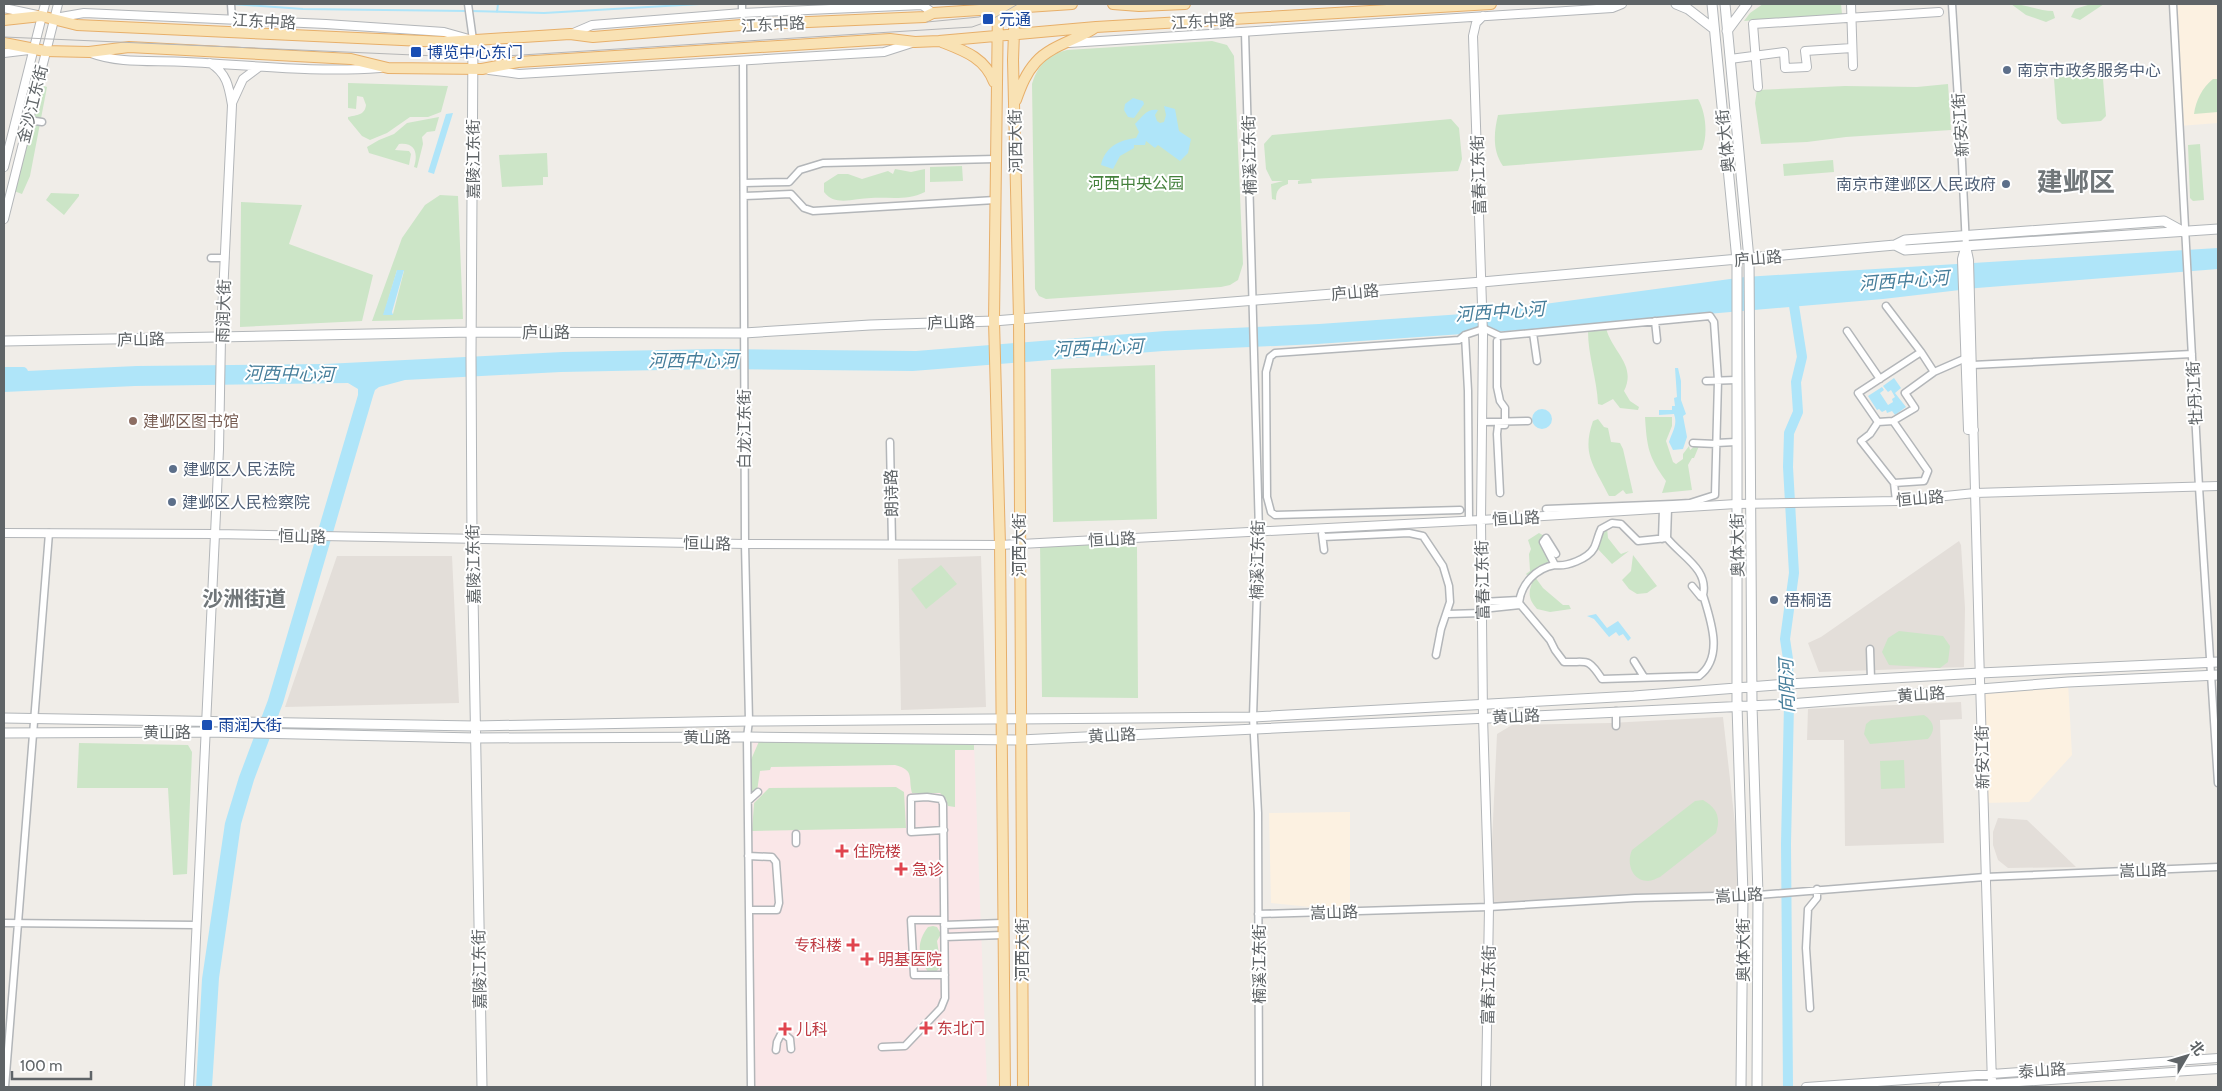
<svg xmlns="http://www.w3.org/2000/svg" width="2222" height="1091" viewBox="0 0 2222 1091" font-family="Cabin,'Noto Sans SC',sans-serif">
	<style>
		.commercial { fill: #fcf1e1 }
		.education { fill: #e3ded9 }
		.medical { fill: #fae7e8 }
		.green { fill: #cce5c7; fill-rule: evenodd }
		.water { fill: #afe5f9 }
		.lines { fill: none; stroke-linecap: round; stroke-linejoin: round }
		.stream { stroke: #afe5f9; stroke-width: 2 }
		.river { stroke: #afe5f9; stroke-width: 10 }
		.minor-casing { stroke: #b3b6b9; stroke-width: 9 }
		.tertiary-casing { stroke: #b3b6b9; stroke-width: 10 }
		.secondary-casing { stroke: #b2b6b9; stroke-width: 11 }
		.primary-casing { stroke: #e7af6a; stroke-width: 12 }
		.minor { stroke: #fff; stroke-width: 6 }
		.tertiary { stroke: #fff; stroke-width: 8 }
		.secondary { stroke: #fff; stroke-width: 9 }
		.primary { stroke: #f9e2b4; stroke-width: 10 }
		.tram { stroke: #b5b6b7; stroke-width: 1 }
		.transit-dot { fill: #1a4fb4; stroke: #fff; stroke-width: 2 }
		.service-dot { fill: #5c6f8a; stroke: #fff; stroke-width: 2 }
		.education-dot { fill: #8d6e63; stroke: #fff; stroke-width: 2 }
		.health-dot { fill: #e0444e; stroke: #fff; stroke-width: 2 }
		.labels { text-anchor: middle; stroke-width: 4; stroke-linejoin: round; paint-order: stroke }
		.transit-label { font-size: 16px; fill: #164399; stroke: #fff; text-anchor: start }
		.street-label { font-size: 16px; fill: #5f6467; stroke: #fff }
		.service-label { font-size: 16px; fill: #4e5e75; stroke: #fff; text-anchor: start }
		.park-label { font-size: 16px; fill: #44813c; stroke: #fff }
		.education-label { font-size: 16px; fill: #785e54; stroke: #fff; text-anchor: start }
		.health-label { font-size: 16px; fill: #be3a42; stroke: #fff; text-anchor: start }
		.water-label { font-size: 18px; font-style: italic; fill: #457d9a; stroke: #fff }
		.district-label { font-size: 21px; font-weight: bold; fill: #707679; stroke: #fff }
		.town-label { font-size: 26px; font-weight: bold; fill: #707679; stroke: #fff }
	</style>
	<rect width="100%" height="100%" fill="#f0ede8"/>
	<path class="commercial" d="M2173,4H2218V123L2179,126Z
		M2068,682L2072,755L2029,802L1983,803L1981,690Z
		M1350,812V911L1271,903L1269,813Z"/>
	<path class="education" d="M1959,541L1961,545L1965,608L1964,667L1819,672L1808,643L1821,637Z
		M337,556H452L459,703L285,707Z
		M981,556L986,707L901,710L898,559Z
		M1961,702L1962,719L1940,720L1944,843L1845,846L1844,740H1807L1808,709Z
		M1723,717L1743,895L1489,907L1497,734L1512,725L1610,723Z
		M1998,818L2027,820L2076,867L2008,868L1998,860L1993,845V832Z"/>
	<path class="medical" d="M753,742L974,743L987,1087H751Z"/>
	<path class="green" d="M1763,4H1841L1842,14L1744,21L1750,13Z
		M2011,4C2025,4 2039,11 2053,11L2055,18L2046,22L2026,15Z
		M2091,4H2104L2080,20L2071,17L2075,9Z
		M1212,41L1227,45L1234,56L1243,264L1238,280L1230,285L1221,287L1046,299L1039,296L1035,289L1032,84C1038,65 1047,55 1067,50Z
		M2095,71L2103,79L2106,116L2101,121L2062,124L2057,119L2054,79L2058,74Z
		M2213,79H2218V112L2194,114C2196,100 2202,88 2213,79Z
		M348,83L448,86L441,112L428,117H410L387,133L370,140L362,136L348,119V117C357,115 365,115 366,105L363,97L357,96L356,109L348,108Z
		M1948,84L1951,130L1846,137L1807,142L1761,144L1755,103L1757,90L1845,86L1917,87Z
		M41,85L47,87L30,176L22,194L14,191Z
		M1698,99C1706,113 1708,135 1702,150L1503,166C1492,150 1494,132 1498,115Z
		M439,117L435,131L427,132L422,137L423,144L417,168L414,167C418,154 416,142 399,144L395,150L409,151L411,154L409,165L369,153L367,147L379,140L394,134L407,123Z
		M1451,119L1459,128L1462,159L1458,171L1311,179L1312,183L1298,184V181L1301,180H1288V184C1279,187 1276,190 1276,200L1272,199L1271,184L1283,181H1272L1266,169L1264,144L1272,135Z
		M2200,144L2204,200L2193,201L2190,198L2188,145Z
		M547,153L548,177H543V185L502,187L499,155Z
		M1833,160L1834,172L1784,176L1783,164Z
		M962,166L963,181L930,182V167Z
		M895,169L911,172L925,169V192C906,201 891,197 871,198C855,198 835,207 824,192V183L838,174H848L862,179L888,171L893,174Z
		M51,193L79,194V196L64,215L46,200Z
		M440,195L458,196L463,319L372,321L402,238L425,205ZM397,270L404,271L393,314H384Z
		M241,202L302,205L289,244L373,275L362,321L240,327Z
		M1606,328C1612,352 1637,365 1624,391L1630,401L1639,407L1638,410L1620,408L1613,399L1602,405L1598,404C1597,379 1588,356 1588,331Z
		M1155,365L1157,519L1053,522L1051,369Z
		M1645,417H1672V426L1666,441L1673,462L1676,464L1683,459V454L1689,446L1690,450L1696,445L1699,446L1694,458H1692L1688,465L1692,490L1662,493L1666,481C1648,456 1647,447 1645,417Z
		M1598,419L1604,427L1608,428L1611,442L1620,443L1623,449L1633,493L1626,494L1623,490L1615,496H1609C1595,467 1581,455 1593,421Z
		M1607,528L1608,538L1619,552L1621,554L1629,551L1612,564L1596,547L1600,534Z
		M1539,533L1546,537L1553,564L1527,575L1526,574L1530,571L1529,554L1531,549L1528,540Z
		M1040,543L1137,547L1138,698L1042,697Z
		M1633,555L1657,586L1647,593L1637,594L1629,589L1622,580L1631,571Z
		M941,565L957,584L926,609L911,589Z
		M1535,577L1543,588L1563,605H1569L1571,609L1550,612L1537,609C1527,598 1528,590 1535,577Z
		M1899,631L1943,636L1950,646L1948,662L1940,668L1889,665L1882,652L1888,638Z
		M1924,715C1933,721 1937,729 1928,739L1870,744L1864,734L1866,724L1871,720Z
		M760,739L974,741V750H955V807L948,806L946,799L940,793H912C908,778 915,770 895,765L771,767L770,770L760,771L757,791H751L750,762Z
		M79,743L188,745L192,752L187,874L173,875L168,788H77Z
		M1904,760L1905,788L1881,789L1880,761Z
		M896,787L904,792L906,828L752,831L754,803L769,788Z
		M1703,800C1717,808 1721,817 1716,833L1660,877C1657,878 1652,881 1648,881C1632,881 1626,863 1632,850L1695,801Z
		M933,926L937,927L941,934L937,941L941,966L935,973L928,972C918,956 916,943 928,927Z"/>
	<path class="water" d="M1133,98L1143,101L1144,104L1134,118L1128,117L1124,110L1125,104Z
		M1164,106L1175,109L1179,131L1191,139L1188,153L1180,161L1158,145L1155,148L1146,141L1145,145H1134V148L1120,156L1113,169L1101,165C1105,147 1119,140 1136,138L1139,132L1135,124C1142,117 1147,108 1158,110L1155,115L1157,121L1160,123L1164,122L1166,115Z
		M453,113L434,174L428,172L446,114Z
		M2218,248V269L1977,288L1883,299L1521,330L1317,344L1163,351L913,371L713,369L561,372L405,380L379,387L375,390L373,396L283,703L254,780L241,824L219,978L212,1087H196L202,979L225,823L239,777L268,700L358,395V389L348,383L135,386L4,392V372L137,366L325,364L563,352L716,349L916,351L1165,331L1319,324L1477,313L1745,277Z
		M397,270H404L392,312L393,315H383Z
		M1675,368H1678L1681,381V400L1686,414L1683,416L1687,437L1683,449L1673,450L1669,442C1672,432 1678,425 1674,414L1659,415V410H1672V406H1675L1674,398L1677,397Z
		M1894,378L1901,388L1895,393L1906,407L1895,415L1892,411L1887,413L1886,410L1882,412L1879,409L1877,410L1868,396L1882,387L1884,390L1880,393L1888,405L1893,402L1892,399L1895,397L1891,390L1888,392L1883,386Z
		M1532 419a10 10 0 1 1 20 0a10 10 0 1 1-20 0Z
		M1596,614L1607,628L1618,621L1631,638L1628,641L1623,634L1619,636L1616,632L1609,637L1594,619L1587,616Z"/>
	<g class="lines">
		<path class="stream" d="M150,4H183
			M232,4L303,9L467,11
			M471,11L544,13L700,4
			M497,12L498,4"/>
		<path class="river" d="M4,372H23
			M1788,1087L1786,844L1789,704L1788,659L1785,639L1794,573L1788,467L1789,433L1798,412L1796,382L1802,357L1792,293"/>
		<g class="minor-casing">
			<path id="minor" d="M231,4L232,19
				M468,4L473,40
				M742,4V13
				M1952,4L1962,163L1966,246
				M2173,4L2199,487L2218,783
				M1245,32L1259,532L1253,717L1258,813L1259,1087
				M743,62L745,544L749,721L747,737L751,1087
				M28,120L42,122
				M744,183L789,182L800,170L823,163L996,159
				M744,196L791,194L804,208L813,211L995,200
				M211,258H225
				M1886,306L1921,352
				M1655,321L1657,340
				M1483,328L1500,336L1710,316L1714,322L1718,380L1715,495L1690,503L1673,504L1546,509
				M1847,331L1880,379
				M1533,333L1537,361
				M1465,335L1468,391L1469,520
				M1497,341V387L1500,401L1505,408V425H1498L1497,434L1500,493
				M1972,365L2192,354
				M1706,381L1736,380
				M1484,422L1528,421
				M1878,422L1893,421
				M890,442L892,544
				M1693,443L1716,444
				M1716,443L1736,442
				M1894,483L1924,481L1928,471L1893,421L1915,408L1905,393L1934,372
				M1896,501L1894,483L1861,441L1870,434L1878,422L1858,393L1921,352L1934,372L1966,358
				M1460,510L1275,515L1271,512L1267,497L1266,372L1270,357L1275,353L1459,340L1465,335L1483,329
				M1322,534L1324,550
				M1323,537L1409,533L1423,536L1443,566L1449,586L1450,602L1441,629L1436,655
				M1667,538L1668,508
				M1662,539L1663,509
				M1556,554L1546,538L1543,542L1555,565C1536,568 1521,584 1519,603L1550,640L1555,650L1564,662C1587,663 1587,656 1602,679L1699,676C1724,657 1711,621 1703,595
				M1555,565C1566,567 1588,559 1594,548C1597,542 1598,535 1601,529L1612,523L1621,524L1638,541L1667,538C1681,556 1709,569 1703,595L1701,597L1692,586
				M1482,602L1519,600
				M1482,609L1520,605
				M1448,614L1482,613
				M1870,649L1871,679
				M1634,661L1644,677
				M1616,726V711
				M748,801L758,792
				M796,843V834
				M748,856L772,857L776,862L779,903L777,910H749
				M1258,914L1489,907L1635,898L1758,895L1985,877L2218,867
				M944,920H911L914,975H945
				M4,923L196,925
				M944,925L1002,923
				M945,937L1003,935
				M1810,1008L1806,948L1808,909L1817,898V889
				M882,1047L905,1046L941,1008L945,998L943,804L941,799L927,797L911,798V832L944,830
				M776,1050L777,1042L781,1034H784L790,1039L791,1049
				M5,1087L49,533"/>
		</g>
		<g class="tertiary-casing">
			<path id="tertiary" d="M1851,4L1853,66
				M4,8L37,15
				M1483,16L1476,23L1473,36L1483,335L1481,520L1483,717L1489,907L1486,1087
				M55,18L84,13L326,24L444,32L469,39
				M571,34L592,25L742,13L922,5L933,13
				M1069,43L1612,8L1622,4
				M4,53L29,50
				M91,53C120,64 154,60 186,62C251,65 315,73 380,68
				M1730,59L1784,52L1785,68L1807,67L1805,51L1852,48
				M489,70L519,74L884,52L912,43
				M1758,87L1753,24L1939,12
				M232,103L243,79L259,67
				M4,167L45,4
				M4,219L58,4
				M1966,246L1969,260C1975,535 1984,809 1992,1084
				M1965,248L1962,259L1968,430H1974
				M4,533L215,534L745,544L1000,545L1481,520L1736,504L1896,501L1975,493L2218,486
				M189,1087L219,449L221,337L232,105C229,87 227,73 210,63
				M1806,1087L2218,1058
				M1943,1087L2218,1069"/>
		</g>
		<g class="secondary-casing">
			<path id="secondary" d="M1676,4L1688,9L1714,29
				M1712,4L1737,260V706L1743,895L1741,1087
				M1725,4L1749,259L1752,706L1758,895L1757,1087
				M1727,31L1747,4
				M473,40L471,356L472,540L482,1087
				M1895,245L1905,250L2218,229
				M4,341L471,332L744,333L870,325L994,321L1482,282L1895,245L1905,240L2164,221L2184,232
				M4,718L475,726L749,721L1253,717L1634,696L1788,684L1980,673L2218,662
				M4,733L206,732L475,738L747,737L1020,740L1789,704L2068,682L2218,675"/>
		</g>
		<g class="primary-casing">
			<path id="primary" d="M998,4L994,321L1000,545L1005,1087
				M1015,4L1013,60L1019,319L1023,1087
				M1113,4L1139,6L1185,4
				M4,20L41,16L77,25L445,42L570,34L593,37L741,25L925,17L933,13L1072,4
				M942,42C965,51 985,58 994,82
				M4,43L45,51L89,52L129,47L351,59L388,68L482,69L518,62L890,39L915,42L939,41L1096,27L1491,4
				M1016,100C1021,86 1026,73 1036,62C1051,45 1078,40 1096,27"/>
		</g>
		<use href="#minor" class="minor"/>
		<use href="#tertiary" class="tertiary"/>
		<use href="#secondary" class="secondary"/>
		<use href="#primary" class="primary"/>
		<path class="tram" d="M927,22L979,17L991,12
			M4,37L459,57H489L972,27L989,21L1018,4"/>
	</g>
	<g class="transit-dot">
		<rect x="982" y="13" width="12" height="12" rx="2.5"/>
		<rect x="410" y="46" width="12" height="12" rx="2.5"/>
		<rect x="201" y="719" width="12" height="12" rx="2.5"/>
	</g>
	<g class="service-dot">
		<circle cx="2007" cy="70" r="5"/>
		<circle cx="2006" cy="184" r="5"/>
		<circle cx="173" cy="469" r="5"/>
		<circle cx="172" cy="502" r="5"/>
		<circle cx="1774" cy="600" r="5"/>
	</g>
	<circle class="education-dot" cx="133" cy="421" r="5"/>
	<g class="health-dot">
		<path d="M839.5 843.5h5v5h5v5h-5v5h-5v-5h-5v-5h5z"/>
		<path d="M898.5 861.5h5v5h5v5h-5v5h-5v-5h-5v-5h5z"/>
		<path d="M850.5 937.5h5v5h5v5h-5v5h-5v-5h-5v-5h5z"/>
		<path d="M864.5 951.5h5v5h5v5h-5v5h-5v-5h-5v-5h5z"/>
		<path d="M923.5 1020.5h5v5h5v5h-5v5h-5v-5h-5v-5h5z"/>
		<path d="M782.5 1021.5h5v5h5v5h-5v5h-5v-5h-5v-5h5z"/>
	</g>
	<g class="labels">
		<g class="transit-label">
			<text x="999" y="25">元通</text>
			<text x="427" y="58">博览中心东门</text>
			<text x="218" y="731">雨润大街</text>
		</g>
		<g class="street-label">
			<text transform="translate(264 21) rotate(3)" y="6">江东中路</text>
			<text transform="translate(1203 21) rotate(-3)" y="6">江东中路</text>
			<text transform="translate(773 24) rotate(-3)" y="6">江东中路</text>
			<text transform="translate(32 104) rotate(-76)" y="6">金沙江东街</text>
			<text transform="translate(1960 125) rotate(-94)" y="6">新安江街</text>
			<text transform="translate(1015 141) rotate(-91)" y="6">河西大街</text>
			<text transform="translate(1725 141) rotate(-96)" y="6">奥体大街</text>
			<text transform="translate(1249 155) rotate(-91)" y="6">楠溪江东街</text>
			<text transform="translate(473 159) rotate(-90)" y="6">嘉陵江东街</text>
			<text transform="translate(1478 175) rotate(-92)" y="6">富春江东街</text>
			<text transform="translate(1758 258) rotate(-5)" y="6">庐山路</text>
			<text transform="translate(1355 292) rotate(-5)" y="6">庐山路</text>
			<text transform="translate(223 311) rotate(-88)" y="6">雨润大街</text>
			<text transform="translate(951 322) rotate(-2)" y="6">庐山路</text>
			<text x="546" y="338">庐山路</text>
			<text transform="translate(141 339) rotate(-1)" y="6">庐山路</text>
			<text transform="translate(2194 393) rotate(-93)" y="6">牡丹江街</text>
			<text transform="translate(744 429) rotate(-90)" y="6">白龙江东街</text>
			<text transform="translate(891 493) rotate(-91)" y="6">朗诗路</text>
			<text transform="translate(1920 498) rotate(-5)" y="6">恒山路</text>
			<text transform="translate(1516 518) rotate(-3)" y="6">恒山路</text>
			<text transform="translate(302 536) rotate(1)" y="6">恒山路</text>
			<text transform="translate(1112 539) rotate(-3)" y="6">恒山路</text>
			<text transform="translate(707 543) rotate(1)" y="6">恒山路</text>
			<text transform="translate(1019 545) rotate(-90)" y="6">河西大街</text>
			<text transform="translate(1737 545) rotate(-91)" y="6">奥体大街</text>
			<text transform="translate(1257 560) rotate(-89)" y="6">楠溪江东街</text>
			<text transform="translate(473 564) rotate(-91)" y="6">嘉陵江东街</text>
			<text transform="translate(1482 580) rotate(-91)" y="6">富春江东街</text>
			<text transform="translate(1921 694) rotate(-4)" y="6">黄山路</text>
			<text transform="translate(1516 716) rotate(-3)" y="6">黄山路</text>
			<text x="167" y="738">黄山路</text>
			<text transform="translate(1112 735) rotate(-3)" y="6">黄山路</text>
			<text x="707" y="743">黄山路</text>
			<text transform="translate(1982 757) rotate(-91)" y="6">新安江街</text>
			<text transform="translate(2143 870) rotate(-2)" y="6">嵩山路</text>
			<text transform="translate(1739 895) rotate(-3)" y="6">嵩山路</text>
			<text transform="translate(1334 912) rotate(-2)" y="6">嵩山路</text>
			<text transform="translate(1022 950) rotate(-90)" y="6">河西大街</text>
			<text transform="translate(1743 950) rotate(-90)" y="6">奥体大街</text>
			<text transform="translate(1259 964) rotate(-90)" y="6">楠溪江东街</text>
			<text transform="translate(479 969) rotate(-91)" y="6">嘉陵江东街</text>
			<text transform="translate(1488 985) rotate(-89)" y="6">富春江东街</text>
			<text transform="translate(2042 1070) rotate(-4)" y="6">泰山路</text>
		</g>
		<g class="service-label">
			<text x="2017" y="76">南京市政务服务中心</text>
			<text x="1996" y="190" text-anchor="end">南京市建邺区人民政府</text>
			<text x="183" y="475">建邺区人民法院</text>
			<text x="182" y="508">建邺区人民检察院</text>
			<text x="1784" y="606">梧桐语</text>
		</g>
		<g class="park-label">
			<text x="1136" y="189">河西中央公园</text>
		</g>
		<g class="education-label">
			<text x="143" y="427">建邺区图书馆</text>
		</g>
		<g class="health-label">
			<text x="853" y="857">住院楼</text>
			<text x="912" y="875">急诊</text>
			<text x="842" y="951" text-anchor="end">专科楼</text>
			<text x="878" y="965">明基医院</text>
			<text x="937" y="1034">东北门</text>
			<text x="796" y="1035">儿科</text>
		</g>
		<g class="water-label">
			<text transform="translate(1904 281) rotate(-4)" y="6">河西中心河</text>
			<text transform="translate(1500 312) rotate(-4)" y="6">河西中心河</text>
			<text transform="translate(1098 348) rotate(-2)" y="6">河西中心河</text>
			<text x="693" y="367">河西中心河</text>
			<text transform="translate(289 374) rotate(1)" y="6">河西中心河</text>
			<text transform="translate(1787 686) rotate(-92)" y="6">向阳河</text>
		</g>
		<g class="district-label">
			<text x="244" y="606">沙洲街道</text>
		</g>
		<g class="town-label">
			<text x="2076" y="191">建邺区</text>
		</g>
	</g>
	<rect width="2222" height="1091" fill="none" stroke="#5f6467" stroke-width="10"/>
	<g transform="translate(2187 1056) rotate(52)" stroke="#ffffff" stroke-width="4" paint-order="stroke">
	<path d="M0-4L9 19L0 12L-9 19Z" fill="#5f6467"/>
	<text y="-8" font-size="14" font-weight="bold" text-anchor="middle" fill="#5f6467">北</text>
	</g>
	<path d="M12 1071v8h79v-8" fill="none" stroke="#5f6467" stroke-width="2.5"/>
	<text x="20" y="1071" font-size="15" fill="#5f6467" stroke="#ffffff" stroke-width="4" paint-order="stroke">100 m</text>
</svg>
